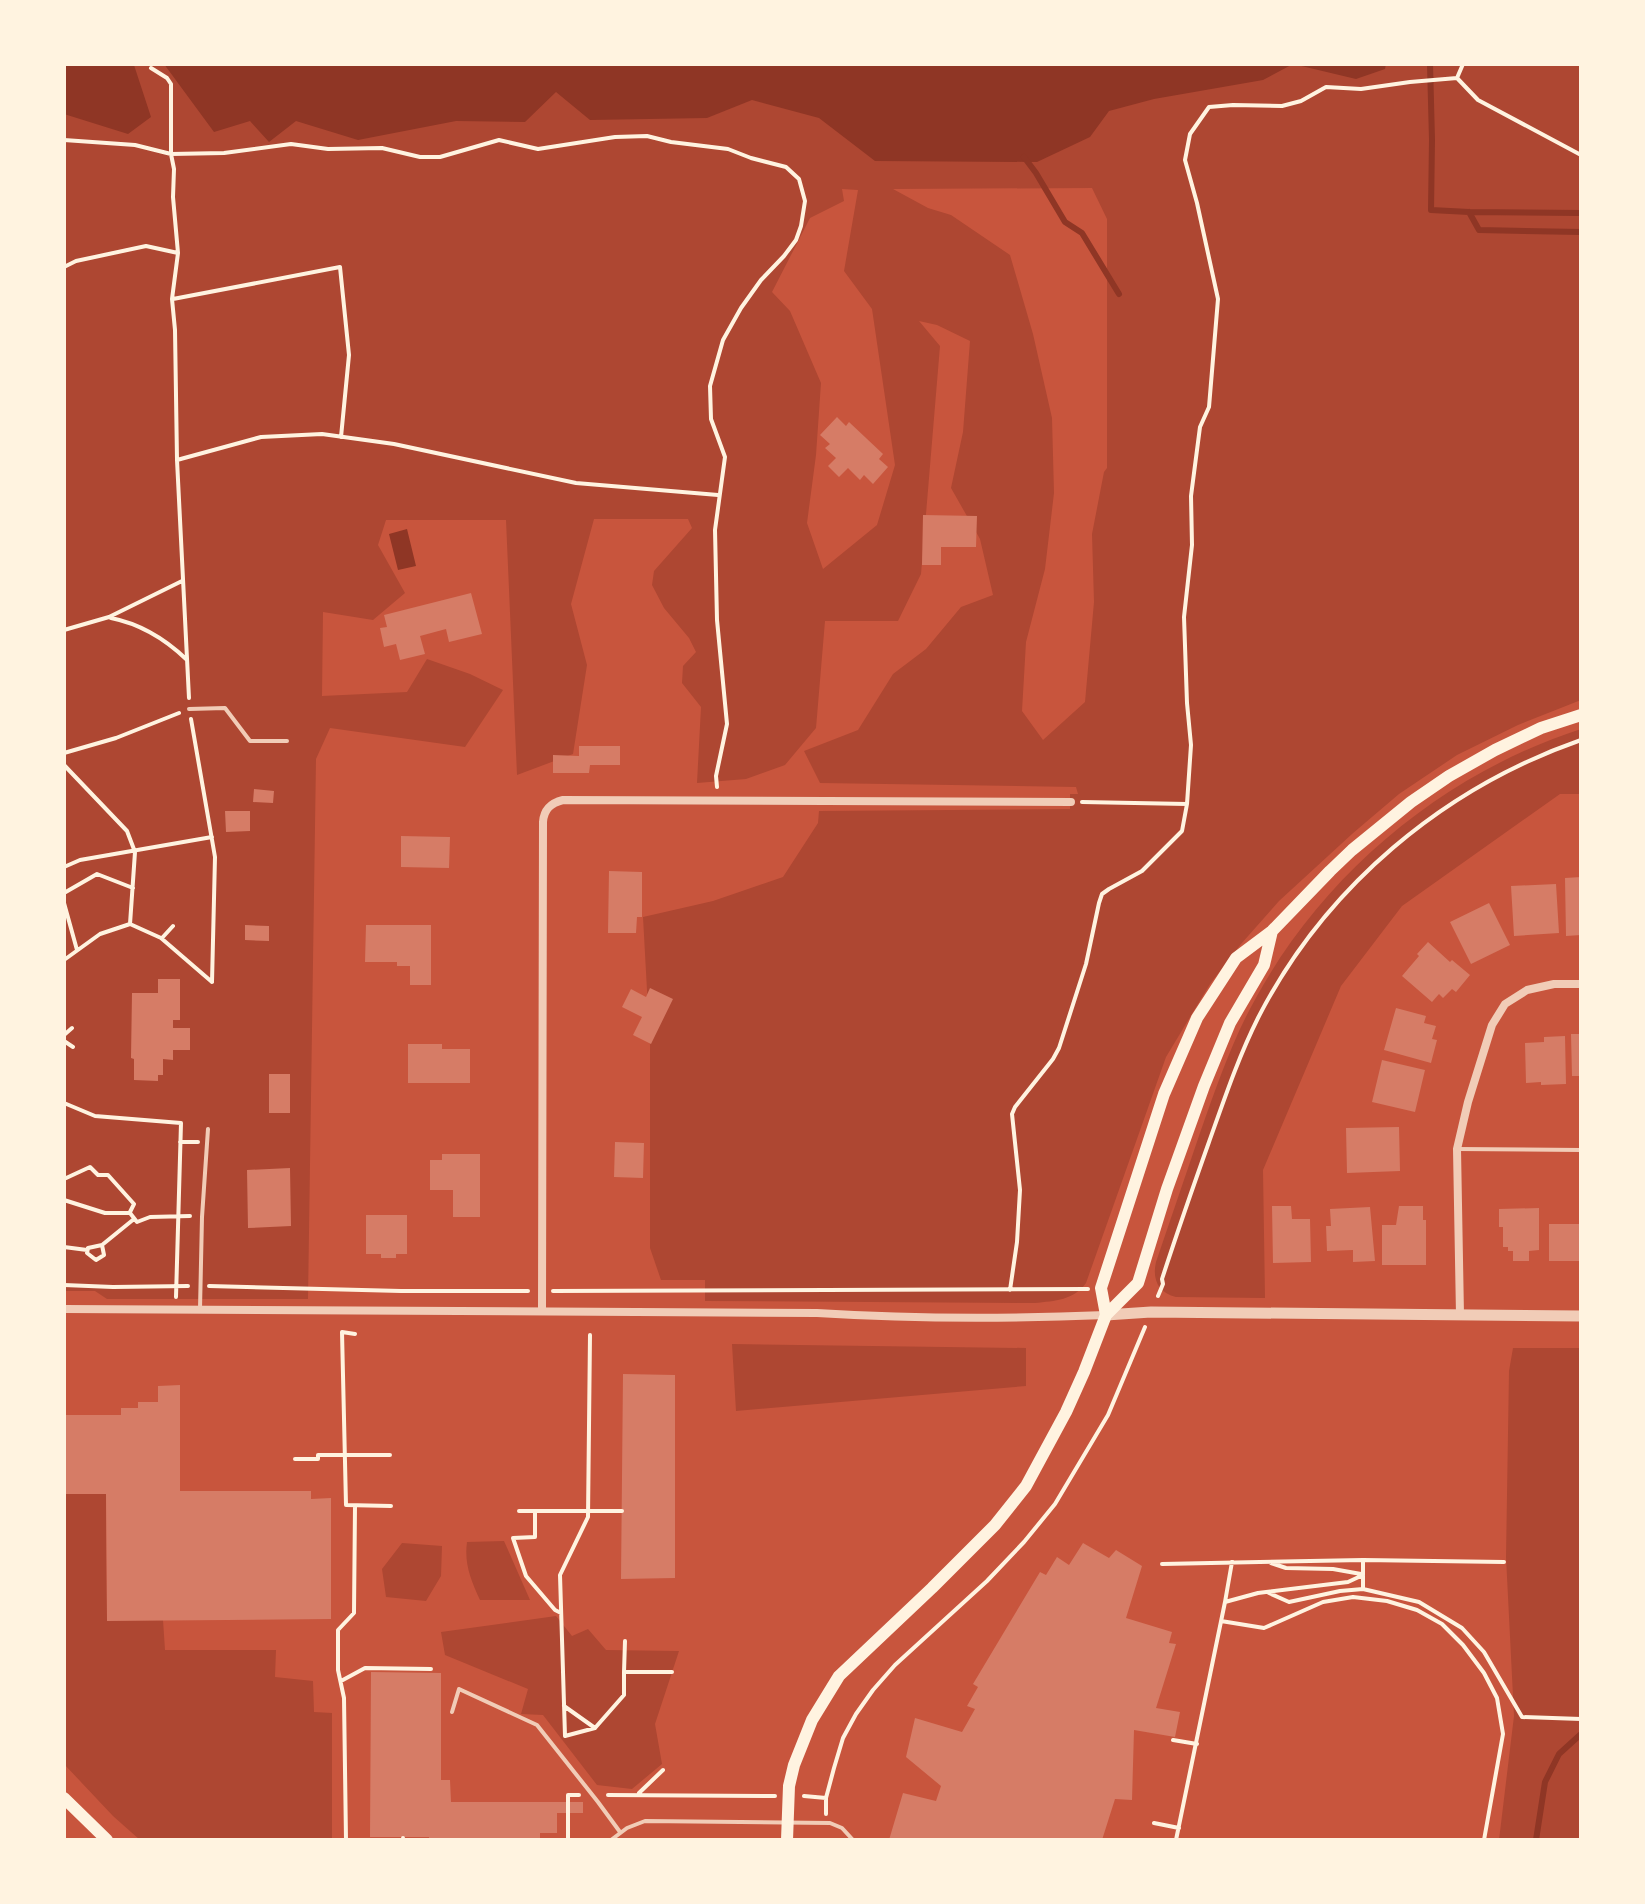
<svg xmlns="http://www.w3.org/2000/svg" width="1645" height="1904" viewBox="0 0 1645 1904" font-family="'Open Sans',sans-serif">
	<style>
		.green { fill: #ae4732; fill-rule: evenodd }
		.water { fill: #8f3625 }
		.lines { fill: none; stroke-linecap: round; stroke-linejoin: round }
		.stream { stroke: #8f3625; stroke-width: 6 }
		.building { fill: #d67c66 }
		.path { stroke: #fff3e0; stroke-width: 4 }
		.service { stroke: #f1ccb7; stroke-width: 4 }
		.minor { stroke: #f1ccb7; stroke-width: 8 }
		.tertiary { stroke: #f1ccb7; stroke-width: 11 }
		.secondary { stroke: #fff3e0; stroke-width: 12 }
	</style>
	<rect width="100%" height="100%" fill="#c8553d"/>
	<path class="green" d="M64,64H1581V700L1518,725L1457,755L1399,794L1352,834L1279,901L1241,944L1210,984L1166,1057L1086,1283C1074,1300 1055,1301 1035,1303L705,1301V1280H661L650,1248V1045L643,917L713,901L783,877L818,823L819,811L1070,809V794H1078L1076,787L820,783L804,751L858,730L893,674L926,649L961,607L993,595L980,539L951,488L963,432L970,341L937,325L919,321L940,346L921,574L898,621H825L816,728L785,765L746,779L697,783L701,707L682,683L683,666L696,652L689,638L664,608L652,585L654,571L692,528L688,519H594L571,604L587,665L573,754L517,775L506,520H386L378,545L405,593L373,620L323,612L322,696L407,692L427,659L470,674L503,690L465,747L330,728L316,759L308,1299H107L95,1291H64ZM1092,188L1107,219V468L1104,472L1092,534L1094,602L1085,702L1043,740L1022,711L1026,642L1045,569L1054,493L1052,418L1033,334L1010,255L951,215L928,208L893,189ZM842,189L858,190L844,271L872,309L895,465L877,525L823,569L807,523L816,455L821,383L790,311L772,292L810,218L844,201Z
		M1581,729V794H1560L1402,906L1341,986L1263,1170L1265,1298L1176,1297C1158,1293 1152,1279 1156,1262C1171,1218 1186,1174 1201,1130C1217,1085 1233,1038 1257,996C1326,871 1445,773 1581,729Z
		M732,1344L1026,1348V1386L736,1411Z
		M1513,1348H1581V1835L1578,1840H1499L1514,1716L1506,1557L1509,1371Z
		M64,1494H106L107,1620H163L165,1650H276L275,1677L313,1681L314,1712L332,1713V1840H140L113,1816L64,1764Z
		M504,1541L530,1600H531H480C471,1580 464,1564 467,1542Z
		M402,1543L442,1546L441,1576L426,1601L386,1597L382,1569Z
		M556,1616L572,1636L588,1629L606,1650L679,1651L655,1724L662,1764L632,1789L597,1785L543,1715L521,1714L528,1689L445,1655L441,1632Z"/>
	<path class="water" d="M64,64H139L134,65L151,117L128,134L64,114Z
		M164,64H1386L1385,69L1356,79L1293,64L1263,80L1154,99L1109,111L1090,137L1037,162L875,161L819,118L752,100L707,118L590,120L556,92L525,122L456,121L358,140L296,121L269,142L250,121L214,132Z
		M407,529L416,566L398,570L389,534Z"/>
	<g class="lines">
		<path class="stream" d="M1430,64L1432,140L1431,210L1469,212L1581,213
			M1024,157L1036,173L1065,222L1082,233L1119,294
			M1469,212L1479,230L1581,232
			M1536,1840L1545,1782L1559,1754L1581,1734"/>
	</g>
	<path class="building" d="M837,417L846,426L849,422L883,454L879,459L888,467L873,484L864,475L860,480L848,468L839,477L828,466L836,458L825,448L830,444L820,435Z
		M923,515L977,516L976,547H941V565H922Z
		M471,593L482,634L449,642L446,629L420,636L425,654L400,660L396,644L384,647L380,628L387,627L384,615Z
		M579,746H620V765H590L589,773H553V755L579,756Z
		M254,789L274,791L273,803L253,802Z
		M225,811H250V831L226,832Z
		M401,836L450,837L449,868L401,867Z
		M609,871L642,872V917H637L636,933H608Z
		M1581,877V935L1566,936L1565,878Z
		M1556,884L1559,933L1514,936L1511,886Z
		M1489,903L1510,945L1471,964L1450,922Z
		M245,925L269,926V941L245,940Z
		M366,925H431V985H410V966H397V962H365Z
		M1428,942L1450,962L1452,960L1470,975L1456,992L1452,989L1443,998L1439,994L1432,1002L1402,976L1419,956L1417,954Z
		M158,979H180V1020H173V1028H190V1050H173V1060L163,1059V1075H158V1081L134,1080V1059L131,1058L132,993H158Z
		M650,988L673,999L651,1044L633,1035L642,1017L622,1007L631,989L646,997Z
		M1396,1008L1426,1016L1424,1023L1436,1026L1432,1039L1437,1040L1431,1063L1384,1050Z
		M1571,1034H1581V1076H1572Z
		M1565,1036L1566,1084L1541,1085V1082L1526,1083L1525,1043L1544,1042V1037Z
		M408,1044H442V1049H470V1083H408Z
		M1382,1060L1425,1070L1415,1112L1372,1102Z
		M269,1074H290V1113H269Z
		M1399,1127L1400,1171L1347,1173L1346,1128Z
		M615,1142L644,1143L643,1178L614,1177Z
		M442,1154H480V1217H453V1190H430V1160H442Z
		M290,1168L291,1226L248,1228L247,1170Z
		M1272,1206H1291L1292,1219H1310L1311,1262L1273,1263Z
		M1399,1206H1423V1220H1426V1265H1382V1225H1396Z
		M1370,1207L1375,1261L1353,1262V1250L1327,1251L1326,1226H1331L1330,1209Z
		M1539,1208V1250L1529,1251V1261H1513V1251H1508V1247H1503V1227H1499V1209Z
		M366,1215H407V1254H396V1258H381V1254H366Z
		M1549,1224H1581V1261H1549Z
		M623,1374L675,1375V1578L621,1579Z
		M180,1385V1491H311V1499L331,1498V1619L107,1621L106,1494H64V1415H121V1408H138V1402H158V1386Z
		M1083,1543L1109,1558L1116,1550L1142,1566L1126,1618L1172,1632L1169,1643L1176,1644L1156,1708L1180,1712L1175,1737L1134,1730L1132,1800L1115,1799L1102,1840H889L903,1793L936,1801L941,1786L906,1757L915,1718L962,1732L975,1709L967,1706L978,1687L973,1684L1040,1572L1046,1575L1057,1557L1069,1565Z
		M371,1672L441,1673V1780H450L451,1802H583V1813H557V1833H540V1840H429V1837H370Z"/>
	<g class="lines">
		<path class="path" d="M151,68L167,78L171,84V154L174,169L173,197L178,253L172,299L175,330L177,460L189,698
			M1457,78L1478,100L1581,155
			M64,140L135,145L171,154L224,153L291,144L328,149L382,148L420,157H440L499,140L538,149L615,137L647,136L671,142L728,149L751,158L786,167L799,179L805,201L801,226L796,240L784,256L761,280L741,308L723,340L710,386L711,419L725,457L715,530L717,620L727,724L716,776L717,787
			M64,267L76,261L146,246L178,253
			M173,299L340,267L349,355L341,437
			M177,460L261,437L322,434L394,444L576,483L718,495
			M111,618C141,624 164,638 186,659
			M64,630L109,617L182,581
			M191,719L215,857L212,982
			M64,753L116,738L179,713
			M64,765L127,831L135,852L130,924L161,938L212,982
			M1082,802L1187,804
			M64,867L80,860L212,837
			M64,893L97,874L133,888
			M64,903L77,950
			M162,938L173,926
			M64,960L100,934L130,924
			M64,1035L72,1028
			M64,1041L73,1047
			M64,1103L95,1116L181,1123L176,1297
			M180,1142H198
			M64,1179L90,1167L98,1175H108L134,1204L130,1212
			M64,1200L105,1213H130L137,1222L150,1217L190,1216
			M102,1245L88,1248L87,1253L96,1260L104,1255L102,1245L134,1219
			M64,1247L87,1250
			M64,1285L113,1287L188,1286
			M209,1286L401,1291H528
			M1010,1290L1017,1242L1020,1190L1012,1114L1015,1107L1053,1059L1059,1048L1086,964L1099,903L1102,894L1109,889L1142,871L1182,831L1187,804L1191,745L1187,703L1184,617L1192,545L1191,496L1200,427L1209,407L1218,299L1197,203L1185,160L1190,134L1209,107L1233,105L1282,106L1301,101L1326,87L1361,89L1410,82L1457,78L1463,64
			M553,1291L1088,1289
			M1158,1296L1163,1284L1162,1279C1177,1233 1193,1187 1209,1142C1224,1100 1238,1058 1258,1018C1325,887 1443,788 1581,740
			M355,1334L342,1332L346,1505L391,1506
			M295,1459H318V1455H390
			M519,1511H622
			M535,1511V1537L513,1538L526,1576L555,1610L561,1613
			M1271,1563L1286,1568L1333,1569L1361,1574
			M1162,1564L1363,1560L1504,1562
			M1363,1589V1560
			M1269,1593L1289,1602L1340,1591L1363,1589L1419,1602L1462,1628L1484,1652L1522,1717L1581,1719
			M1225,1602L1232,1562
			M1221,1621L1264,1628L1323,1602L1353,1597L1387,1601L1417,1610L1442,1624L1463,1645L1484,1673L1497,1698L1503,1734L1484,1840
			M625,1641L624,1672H672
			M341,1681L365,1668L431,1669
			M564,1706L595,1728
			M565,1736L560,1575L588,1517L590,1335
			M565,1736L595,1728L624,1695V1672
			M1173,1740L1197,1744
			M639,1793L663,1770
			M608,1795L775,1796
			M804,1796L826,1798
			M826,1814V1798L834,1768L843,1738L856,1714L873,1690L895,1665L987,1581L1024,1542L1055,1504L1108,1415L1145,1327
			M1154,1823L1179,1828
			M346,1840L344,1698L338,1670V1630L354,1613L355,1506
			M403,1840V1838
			M568,1840V1795H579
			M1176,1840L1225,1602L1258,1593L1348,1582L1363,1575"/>
		<path class="service" d="M189,709L225,708L250,741H287
			M1457,1149L1581,1150
			M200,1309L202,1217L208,1129
			M452,1712L459,1689L537,1725L598,1802L620,1832
			M611,1840L627,1828L645,1821L830,1823L842,1828L853,1840"/>
		<path class="minor" d="M64,1309L817,1313C913,1319 1010,1319 1106,1315
			M542,1311L543,822C544,809 551,803 563,800L1071,802
			M1460,1315L1457,1149L1468,1102L1492,1025L1505,1004L1527,990L1554,984H1581"/>
		<path class="tertiary" d="M1106,1315L1151,1312L1581,1316"/>
		<path class="secondary" d="M1106,1315L1101,1288L1164,1094L1197,1018L1236,958L1272,931L1330,871L1352,850L1411,802L1449,776L1495,750L1541,728L1581,715
			M64,1798L107,1840
			M787,1840L789,1786L794,1765L812,1720L839,1676L932,1588L995,1525L1026,1486L1066,1412L1084,1372L1106,1315L1138,1283L1167,1189L1204,1086L1230,1023L1264,965L1272,931"/>
	</g>
	<rect width="1645" height="1904" fill="none" stroke="#fff3e0" stroke-width="132"/>
</svg>
